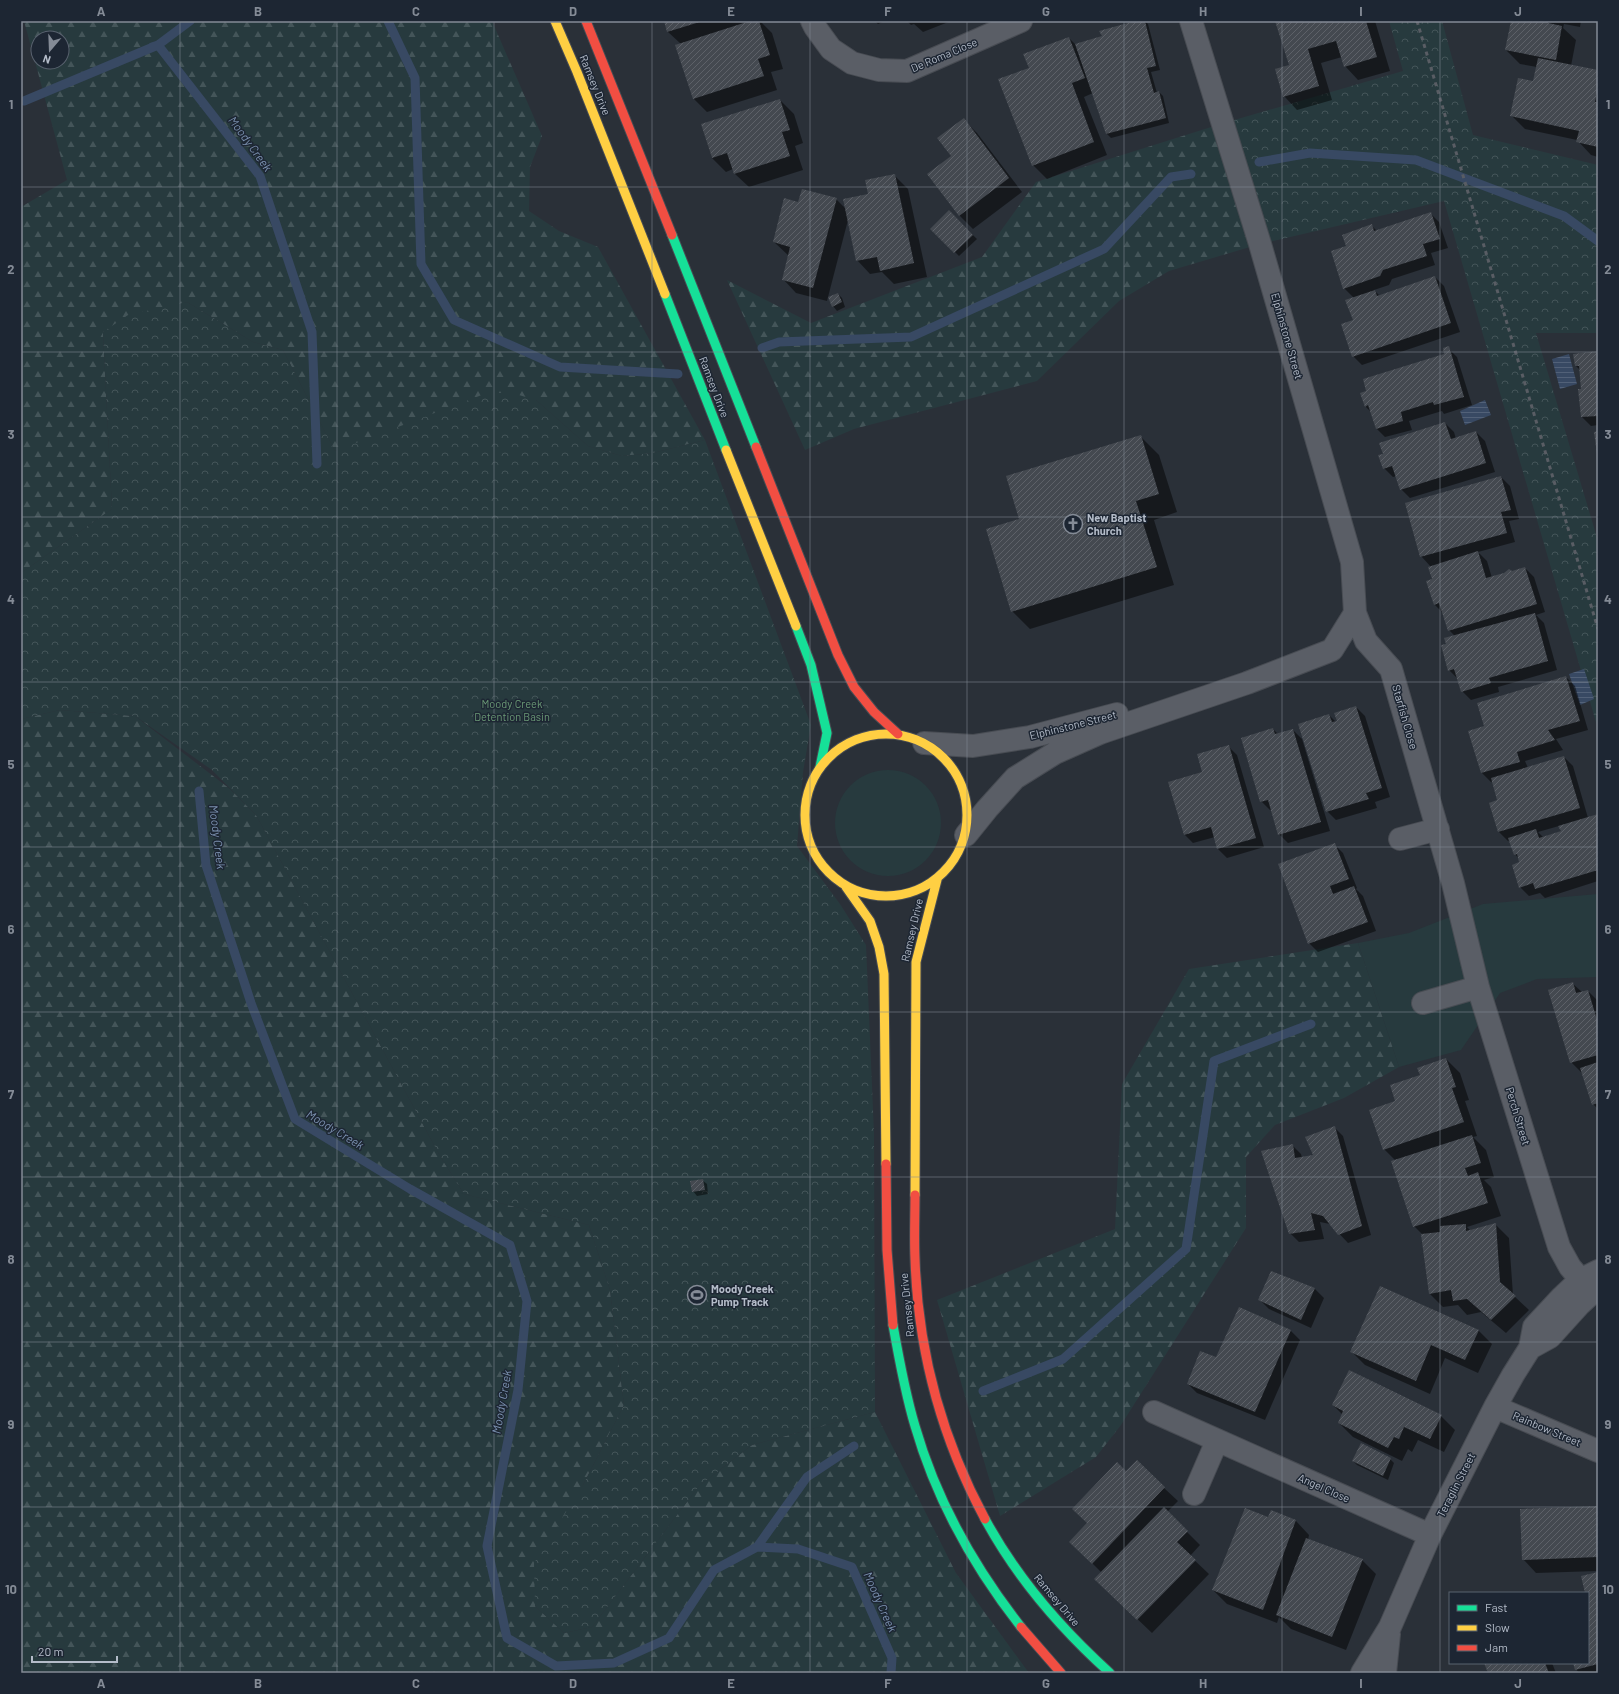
<svg xmlns="http://www.w3.org/2000/svg" width="1619" height="1694" viewBox="0 0 1619 1694" font-family="Barlow,sans-serif">
	<style>
		.grass { fill: #273a3e }
		.forest { fill: url(#forest-firs); fill-rule: evenodd }
		.park { fill: url(#park-crowns) }
		.water { fill: url(#water-rules) }
		.shadow { fill: #0007; fill-rule: evenodd }
		.lines { fill: none; stroke-linecap: round; stroke-linejoin: round }
		.stream { stroke: #384963; stroke-width: 9 }
		.building { fill: url(#building-hatch) }
		.street-casing { stroke: #484c53; stroke-width: 24 }
		.fast-casing { stroke: #484c53; stroke-width: 11 }
		.slow-casing { stroke: #484c53; stroke-width: 11 }
		.jam-casing { stroke: #484c53; stroke-width: 11 }
		.street { stroke: #5a5e66; stroke-width: 22 }
		.fast { stroke: #16e098; stroke-width: 9 }
		.slow { stroke: #ffcf43; stroke-width: 9 }
		.jam { stroke: #f24e42; stroke-width: 9 }
		.rail { stroke: #595d64; stroke-width: 3; stroke-dasharray: 4 4; stroke-linecap: butt }
		.grid { fill: none; stroke: #848b96; stroke-width: 1; stroke-opacity: 0.55 }
		.labels { text-anchor: middle; stroke-width: 3; stroke-linejoin: round; paint-order: stroke }
		.street-label { font-size: 11px; fill: #b4bcc9; stroke: #1d2633 }
		.poi-label { font-size: 11px; font-weight: bold; fill: #b4bcc9; stroke: #1d2633; text-anchor: start }
		.park-label { font-size: 11px; fill: #6b9a76; stroke: #1d2633 }
		.water-label { font-size: 12px; font-style: italic; fill: #7c92b1; stroke: #1d2633 }
		.neatline { fill: none; stroke: #848b96; stroke-width: 1.5 }
		.grid-label { font-size: 13px; text-anchor: middle; font-weight: bold; fill: #848b96 }
	</style>
	<defs>
		<pattern id="forest-firs" width="22" height="20" patternUnits="userSpaceOnUse"><rect width="22" height="20" fill="#273a3e"/><path d="M5 1l3.5 6h-7zM16 11l3.5 6h-7z" fill="#445559"/></pattern>
		<pattern id="park-crowns" width="20" height="18" patternUnits="userSpaceOnUse"><rect width="20" height="18" fill="#273a3e"/><path d="M2 6a3 3 0 1 1 6 0M12 15a3 3 0 1 1 6 0" fill="none" stroke="#445559"/></pattern>
		<pattern id="water-rules" width="6" height="5" patternUnits="userSpaceOnUse"><rect width="6" height="5" fill="#384963"/><path d="M0 2.5h6" fill="none" stroke="#526178"/></pattern>
		<pattern id="building-hatch" width="6" height="6" patternUnits="userSpaceOnUse"><rect width="6" height="6" fill="#444950"/><path d="M-1 1l2-2M0 6l6-6M5 7l2-2" fill="none" stroke="#5d6168"/></pattern>
	</defs>
	<rect width="100%" height="100%" fill="#2a3038"/>
	<path class="grass" d="M835 823a53 53 0 1 1 106 0a53 53 0 1 1-106 0Z
		M1598,894V977L1537,979L1500,993L1461,1050L1399,1067L1358,943L1409,933L1483,904Z"/>
	<path class="forest" d="M24,21H492L542,136L530,167L529,211L559,231L598,247L705,440L653,453L622,456L588,446L536,400L335,451L283,350L253,342L187,302L103,332L112,509L21,573V207L67,180ZM38,38H62V62H38Z
		M1224,123L1260,244L1169,271L1119,301L1037,381L854,429L805,450L727,280L811,323L982,257L1036,182Z
		M60,710L135,716L230,789L256,815L440,1156L464,1194L589,1225L610,1290L624,1405L583,1485L535,1606L564,1633L592,1627L699,1486L752,1445L875,1412L956,1573L1029,1673H21V719Z
		M1358,943L1399,1067L1344,1098L1275,1125L1246,1157V1228L1121,1425L1096,1457L1000,1516L937,1300L1115,1229L1122,1084L1189,969Z"/>
	<path class="park" d="M1389,21H1442L1473,135L1598,165V333H1536L1598,541V729L1444,201L1260,244L1224,123L1403,71Z
		M187,302L253,342L283,350L335,451L487,393H512L536,400L588,446L622,456L653,453L705,440L811,725L803,772L797,846L840,904L866,945L874,1133L875,1412L752,1445L699,1486L592,1627L564,1633L535,1606L534,1563L583,1485L624,1405L610,1290L589,1225L464,1194L440,1156L256,815L212,770L135,716L60,710L21,719V573L112,509L103,332L128,315Z"/>
	<path class="water" d="M1569,354L1577,384L1560,389L1552,359Z
		M1485,400L1491,415L1465,425L1460,411Z
		M1584,669L1594,699L1580,705L1569,674Z"/>
	<path class="shadow" d="M665,21H748V22L760,21L772,33L783,69L771,72L777,90L707,112L694,99L681,44L668,32Z
		M875,21H885L878,24Z
		M907,21H951L923,32L914,24L911,25Z
		M1139,21H1145L1148,24L1160,70L1151,72L1157,93L1159,92L1163,96L1169,123L1111,138L1107,134L1093,93L1084,97L1107,155L1047,179L1033,165L1030,68L1069,38L1076,45L1104,37Z
		M1276,21H1375L1390,71L1358,80L1345,66L1342,57L1321,63L1332,100L1297,110L1284,96L1290,66Z
		M1503,21H1581L1580,27L1564,24L1563,28L1576,40L1571,66L1598,71V157L1591,155L1577,140L1525,129L1511,115L1534,82L1537,67L1520,64L1506,50L1512,23Z
		M780,100L794,114L803,143L795,146L803,170L749,187L735,174L733,169L726,172L712,158L702,125Z
		M964,120L977,133L1022,192L973,229L960,216L928,174L952,156Z
		M894,175L908,189L927,277L894,284L882,272L870,274L857,260L848,220L827,301L796,293L783,279L789,256L774,242L799,203L836,199L846,209L869,195Z
		M949,212L977,239L959,256L932,229Z
		M1430,213L1439,222L1448,248L1431,253L1435,265L1392,279L1389,285L1374,290L1380,296L1435,277L1444,286L1460,332L1362,365L1353,356L1354,298L1344,288L1347,247L1372,226L1377,231Z
		M838,294L842,298L845,307L837,311L833,306Z
		M1448,348L1457,357L1472,405L1444,414L1442,411L1409,421L1412,430L1385,437L1376,428L1371,412L1365,406L1367,391L1446,355Z
		M1598,352V425L1591,426L1582,417L1579,390L1582,389L1580,370L1576,366Z
		M1445,423L1454,432L1456,439L1476,432L1485,441L1495,472L1410,498L1401,489L1397,476L1393,477L1384,468Z
		M1141,437L1159,455L1177,512L1154,520L1174,585L1030,629L1012,611L1021,519Z
		M1501,477L1510,486L1519,519L1509,521L1515,542L1478,552L1487,561L1492,578L1525,568L1534,577L1545,612L1536,615L1544,623L1557,670L1498,687L1499,692L1471,700L1462,691L1458,679L1449,670L1455,636L1449,630L1443,613L1434,604L1431,567L1421,556Z
		M1566,677L1575,686L1588,730L1556,739L1563,750L1525,761L1528,768L1564,757L1573,766L1588,818L1598,815V881L1545,898L1540,893L1529,896L1520,887L1519,859L1515,854L1510,840L1508,841L1499,832L1498,801L1493,781L1491,782L1482,773L1469,732L1485,726ZM1559,826L1562,831L1543,837L1538,832Z
		M1356,707L1365,716L1390,797L1375,802L1377,808L1336,820L1327,811L1329,715L1336,722Z
		M1273,729L1278,734L1293,730L1302,739L1330,831L1288,843L1279,834L1272,810H1270L1261,801Z
		M1228,746L1237,755L1264,847L1227,858L1218,849L1215,837L1193,843L1184,834L1203,773Z
		M1334,844L1343,853L1357,888L1356,889L1363,896L1376,931L1318,952L1309,943Z
		M1573,984L1582,992L1588,991L1598,1001V1109L1593,1104L1583,1074L1571,1062Z
		M1446,1059L1460,1073L1469,1100L1465,1101L1477,1136L1473,1137L1486,1150L1494,1177L1484,1180L1491,1187L1501,1216L1467,1227L1470,1230L1495,1224L1509,1238L1513,1295L1529,1310L1506,1333L1481,1312L1467,1315L1458,1305L1443,1307L1430,1294L1423,1235L1414,1226L1396,1161L1384,1149L1396,1102L1421,1075Z
		M1334,1127L1343,1136L1371,1235L1348,1243L1330,1224L1320,1222L1324,1239L1299,1242L1290,1233L1292,1145L1301,1154L1302,1158L1314,1156Z
		M702,1180L707,1184L708,1194L697,1196L693,1191Z
		M1272,1272L1315,1289L1324,1298L1311,1328L1269,1309L1260,1300Z
		M1239,1308L1291,1331L1300,1340L1265,1420L1197,1393L1188,1384L1217,1358Z
		M1478,1330L1492,1344L1478,1373L1445,1358L1430,1394L1365,1365L1352,1352Z
		M1333,1405L1441,1416L1455,1430L1444,1452L1418,1440L1412,1452L1408,1449L1402,1461L1353,1437L1339,1423L1343,1415Z
		M1390,1459L1394,1463L1388,1480L1357,1465L1353,1461Z
		M1126,1472L1164,1488L1178,1501L1167,1512L1200,1545L1190,1556L1209,1574L1152,1633L1109,1592L1101,1572L1084,1555L1088,1523Z
		M1598,1507V1571L1536,1573L1523,1559Z
		M1272,1511L1296,1521L1309,1535L1308,1540L1362,1560L1376,1574L1346,1650L1291,1629L1279,1617L1277,1623L1227,1604L1213,1590L1269,1518Z
		M1598,1573V1673H1579L1576,1669L1574,1663H1588V1593H1586Z
		M1485,1663H1552L1556,1673H1490Z"/>
	<g class="lines">
		<path class="stream" d="M388,21L415,78L421,264L454,320L560,367L678,374
			M152,47L158,45L190,21
			M24,101L158,45L260,176L312,332L317,464
			M1259,162L1310,153L1416,160L1564,216L1598,241
			M762,348L779,342L911,337L1104,249L1171,177L1191,174
			M199,791L206,865L251,1003L295,1119L410,1189L510,1245L527,1301L518,1390L487,1546L507,1638L556,1666L614,1663L669,1638L714,1570L757,1547L798,1549L852,1567L892,1658L891,1673
			M983,1391L1063,1359L1186,1249L1214,1061L1311,1024
			M757,1547L807,1477L854,1446"/>
	</g>
	<path class="building" d="M664,21H703L667,32Z
		M750,21H759L770,55L758,59L764,76L693,99L675,45Z
		M1135,21H1145L1156,66L1147,68L1154,93L1159,91L1166,118L1106,134L1075,44L1102,36L1099,31Z
		M1275,21H1366L1377,57L1344,67L1336,41L1308,49L1319,86L1283,97L1275,69L1289,65Z
		M1511,21H1548V23L1562,26L1556,60L1505,50Z
		M1069,37L1085,78L1072,83L1094,142L1032,166L998,79L1029,68L1023,54Z
		M1538,58L1598,70V87L1595,102H1598V147L1576,142L1579,131L1510,116L1518,78L1533,81Z
		M780,99L790,130L782,132L790,156L734,174L727,153L712,158L701,124Z
		M964,118L1009,178L959,216L927,174L951,156L937,138Z
		M895,174L914,263L880,271L877,257L856,261L843,199L868,194L865,180Z
		M802,189L837,198L813,288L782,280L790,247L773,242L784,198L798,202Z
		M949,210L973,235L954,253L930,229Z
		M1431,212L1440,239L1423,244L1427,256L1383,270L1380,276L1343,289L1331,251L1346,246L1342,235L1372,224L1374,231Z
		M1435,276L1451,323L1352,357L1341,324L1353,320L1345,300L1375,290L1377,296Z
		M838,293L842,302L832,307L828,297Z
		M1449,346L1464,397L1434,405L1433,402L1401,412L1403,421L1376,429L1368,405L1365,407L1360,393L1366,391L1363,379L1444,354L1443,348Z
		M1598,351V416L1581,417L1578,389H1581L1579,366H1575L1573,354Z
		M1445,422L1451,439L1476,431L1486,463L1400,490L1392,466L1383,469L1378,455L1383,454L1379,443Z
		M1598,431V454H1597L1594,432Z
		M1141,435L1159,494L1136,501L1157,567L1011,612L986,529L1019,519L1006,476Z
		M1501,476L1511,510L1501,512L1507,533L1420,557L1405,503Z
		M1478,551L1486,578L1504,573L1509,569L1512,571L1525,567L1537,604L1448,631L1439,603L1434,605L1426,581L1432,579L1428,567Z
		M1535,613L1548,661L1489,678L1491,683L1461,692L1454,669L1448,671L1441,645L1446,644L1444,638Z
		M1566,676L1580,721L1548,730L1555,740L1517,752L1520,762L1481,773L1468,731L1484,726L1477,703Z
		M1356,706L1382,788L1366,793L1369,799L1326,812L1298,724L1329,714L1332,722L1337,721L1334,713Z
		M1273,728L1275,734L1293,729L1321,822L1278,835L1268,800L1260,802L1241,738Z
		M1229,745L1256,838L1217,849L1211,827L1184,835L1168,782L1202,772L1197,754Z
		M1564,756L1580,808L1498,832L1489,803L1497,800L1491,778Z
		M1598,814V870L1535,889L1533,883L1519,888L1512,865L1519,862L1517,854L1514,855L1508,838L1536,829L1539,838L1561,831L1558,826Z
		M1335,843L1349,879L1330,886L1333,894L1354,886L1368,922L1308,944L1278,864Z
		M1573,982L1576,993L1588,990L1598,1023V1055L1570,1063L1548,990Z
		M1446,1058L1456,1087L1452,1088L1464,1122L1383,1150L1369,1110L1395,1101L1390,1085L1420,1075L1417,1068Z
		M1598,1062V1103L1592,1105L1580,1068Z
		M1335,1126L1362,1226L1338,1235L1323,1216L1311,1213L1315,1230L1289,1234L1261,1151L1293,1144L1295,1158L1313,1155L1305,1137Z
		M1472,1135L1481,1163L1465,1168L1468,1176L1478,1172L1488,1203L1413,1227L1391,1161Z
		M703,1179L705,1190L692,1192L690,1181Z
		M1496,1223L1500,1282L1516,1296L1491,1320L1467,1299L1453,1301L1451,1290L1429,1294L1421,1234L1440,1232V1226L1466,1224V1231Z
		M1271,1271L1315,1288L1301,1320L1258,1300Z
		M1380,1286L1479,1330L1465,1360L1431,1345L1416,1381L1350,1352Z
		M1239,1307L1291,1330L1255,1412L1187,1384L1200,1351L1216,1357Z
		M1349,1370L1442,1415L1430,1439L1404,1427L1399,1439L1394,1437L1388,1448L1338,1423L1343,1411L1332,1405Z
		M1361,1443L1391,1458L1383,1476L1352,1461Z
		M1137,1460L1165,1487L1092,1564L1069,1542L1087,1523L1072,1509L1117,1462L1126,1471Z
		M1598,1506V1557L1522,1560L1520,1509Z
		M1164,1507L1188,1531L1177,1542L1196,1560L1137,1620L1094,1579Z
		M1245,1508L1268,1517L1271,1510L1296,1520L1263,1610L1212,1590Z
		M1306,1538L1363,1559L1332,1637L1276,1615Z
		M1598,1572V1664L1575,1670L1573,1663H1588V1593H1585L1581,1576Z
		M1484,1663H1545L1549,1673H1488Z"/>
	<g class="lines">
		<g class="street-casing">
			<path id="street" d="M812,21L815,27L831,49L852,63L879,70L907,71L1021,21
				M1355,613L1366,641L1391,669L1453,883L1478,987
				M924,743L973,746L1030,737L1117,714
				M966,835L987,809L1015,778L1055,753L1100,733L1247,683L1332,650L1355,613L1352,562L1260,244L1191,21
				M1400,839L1438,829
				M1423,1003L1478,987L1559,1247L1570,1267L1592,1293
				M1530,1348L1550,1337L1579,1305L1592,1293L1598,1290
				M1495,1407L1598,1451
				M1154,1412L1430,1535
				M1194,1494L1217,1441
				M1362,1673L1390,1627L1430,1535L1495,1407L1513,1375L1530,1348L1534,1327L1561,1298L1580,1280L1598,1271
				M1385,1673L1389,1634"/>
		</g>
		<g class="fast-casing">
			<path id="fast" d="M672,235L756,447
				M665,294L726,450
				M796,626L811,665L827,733L820,767
				M893,1325C899,1359 905,1393 915,1426C936,1499 974,1567 1021,1627
				M985,1519C1017,1578 1060,1628 1110,1673"/>
		</g>
		<g class="slow-casing">
			<path id="slow" d="M555,21L577,72L665,294
				M726,450L796,626
				M805 815a81 81 0 1 1 162 0a81 81 0 1 1-162 0Z
				M846,887L870,921L879,947L884,974L886,1164
				M915,1195L916,962L937,880"/>
		</g>
		<g class="jam-casing">
			<path id="jam" d="M586,21L672,235
				M756,447L838,655L854,687L874,712L898,734
				M886,1164L887,1250L893,1325
				M915,1195C915,1216 914,1237 915,1259C918,1352 941,1437 985,1519
				M1021,1627L1061,1673"/>
		</g>
		<use href="#street" class="street"/>
		<use href="#fast" class="fast"/>
		<use href="#slow" class="slow"/>
		<use href="#jam" class="jam"/>
		<path class="rail" d="M1417,21L1598,629"/>
	</g>
	<path class="grid" d="M180,21V1673M337,21V1673M494,21V1673M652,21V1673M810,21V1673M967,21V1673M1124,21V1673M1282,21V1673M1440,21V1673M21,187H1598M21,352H1598M21,517H1598M21,682H1598M21,847H1598M21,1012H1598M21,1177H1598M21,1342H1598M21,1507H1598"/>
	<defs>
		<g id="church-ring" transform="scale(1)"><circle r="9.5" fill="#1d2633" stroke="#848b96" stroke-width="1.5"/><path d="M-1.2-6h2.4v3.5h3.3v2.4h-3.3V6h-2.4V-.1h-3.3v-2.4h3.3Z" fill="#848b96"/></g>
		<g id="stadium-ring" transform="scale(1)"><circle r="9.5" fill="#1d2633" stroke="#848b96" stroke-width="1.5"/><path d="M0-5a6.5 5 0 1 0 0 10a6.5 5 0 1 0 0-10ZM-3.5-1.8h7v3.6h-7Z" fill="#848b96"/></g>
	</defs>
	<g fill-rule="evenodd">
		<use href="#church-ring" x="1073" y="524"/>
		<use href="#stadium-ring" x="697" y="1295"/>
	</g>
	<g class="labels">
		<g class="street-label">
			<text transform="translate(944 55) rotate(-23)" y="4">De Roma Close</text>
			<text transform="translate(595 85) rotate(68)" y="4">Ramsey Drive</text>
			<text transform="translate(1287 336) rotate(74)" y="4">Elphinstone Street</text>
			<text transform="translate(714 387) rotate(69)" y="4">Ramsey Drive</text>
			<text transform="translate(1405 717) rotate(74)" y="4">Starfish Close</text>
			<text transform="translate(1073 725) rotate(-14)" y="4">Elphinstone Street</text>
			<text transform="translate(912 930) rotate(-77)" y="4">Ramsey Drive</text>
			<text transform="translate(1518 1116) rotate(73)" y="4">Perch Street</text>
			<text transform="translate(907 1305) rotate(-96)" y="4">Ramsey Drive</text>
			<text transform="translate(1547 1429) rotate(23)" y="4">Rainbow Street</text>
			<text transform="translate(1456 1485) rotate(-63)" y="4">Teraglin Street</text>
			<text transform="translate(1324 1488) rotate(24)" y="4">Angel Close</text>
			<text transform="translate(1057 1600) rotate(50)" y="4">Ramsey Drive</text>
		</g>
		<g class="poi-label">
			<text x="1087" y="522">New Baptist<tspan x="1087" dy="13">Church</tspan></text>
			<text x="711" y="1293">Moody Creek<tspan x="711" dy="13">Pump Track</tspan></text>
		</g>
		<g class="park-label">
			<text x="512" y="708">Moody Creek<tspan x="512" dy="13">Detention Basin</tspan></text>
		</g>
		<g class="water-label">
			<text transform="translate(250 144) rotate(54)" y="4">Moody Creek</text>
			<text transform="translate(217 837) rotate(83)" y="4">Moody Creek</text>
			<text transform="translate(335 1130) rotate(31)" y="4">Moody Creek</text>
			<text transform="translate(502 1402) rotate(-80)" y="4">Moody Creek</text>
			<text transform="translate(880 1602) rotate(66)" y="4">Moody Creek</text>
		</g>
	</g>
	<rect width="1619" height="1694" fill="none" stroke="#1d2633" stroke-width="44"/>
	<rect x="1449" y="1592" width="140" height="72" fill="#1d2633" stroke="#59626f"/>
	<rect x="1457" y="1605" width="20" height="6" fill="#16e098" stroke="#59626f"/>
	<text x="1485" y="1612" font-size="12" fill="#b4bcc9">Fast</text>
	<rect x="1457" y="1625" width="20" height="6" fill="#ffcf43" stroke="#59626f"/>
	<text x="1485" y="1632" font-size="12" fill="#b4bcc9">Slow</text>
	<rect x="1457" y="1645" width="20" height="6" fill="#f24e42" stroke="#59626f"/>
	<text x="1485" y="1652" font-size="12" fill="#b4bcc9">Jam</text>
	<g transform="translate(50 50) rotate(199)"><circle r="19" fill="#1d2633" stroke="#59626f"/>
	<path d="M0-3L7 15L0 10L-7 15Z" fill="#848b96"/>
	<text y="-6" font-size="11" font-weight="bold" text-anchor="middle" fill="#b4bcc9">N</text>
	</g>
	<path d="M32 1656v6h85v-6" fill="none" stroke="#b4bcc9" stroke-width="2"/>
	<text x="38" y="1656" font-size="12" fill="#b4bcc9" stroke="#1d2633" stroke-width="3" paint-order="stroke">20 m</text>
	<rect x="22" y="22" width="1575" height="1650" class="neatline"/>
	<g class="grid-label">
		<text x="101" y="16">A</text>
		<text x="258" y="16">B</text>
		<text x="416" y="16">C</text>
		<text x="573" y="16">D</text>
		<text x="731" y="16">E</text>
		<text x="888" y="16">F</text>
		<text x="1046" y="16">G</text>
		<text x="1203" y="16">H</text>
		<text x="1361" y="16">I</text>
		<text x="1518" y="16">J</text>
		<text x="11" y="109">1</text>
		<text x="1608" y="109">1</text>
		<text x="11" y="274">2</text>
		<text x="1608" y="274">2</text>
		<text x="11" y="439">3</text>
		<text x="1608" y="439">3</text>
		<text x="11" y="604">4</text>
		<text x="1608" y="604">4</text>
		<text x="11" y="769">5</text>
		<text x="1608" y="769">5</text>
		<text x="11" y="934">6</text>
		<text x="1608" y="934">6</text>
		<text x="11" y="1099">7</text>
		<text x="1608" y="1099">7</text>
		<text x="11" y="1264">8</text>
		<text x="1608" y="1264">8</text>
		<text x="11" y="1429">9</text>
		<text x="1608" y="1429">9</text>
		<text x="11" y="1594">10</text>
		<text x="1608" y="1594">10</text>
		<text x="101" y="1688">A</text>
		<text x="258" y="1688">B</text>
		<text x="416" y="1688">C</text>
		<text x="573" y="1688">D</text>
		<text x="731" y="1688">E</text>
		<text x="888" y="1688">F</text>
		<text x="1046" y="1688">G</text>
		<text x="1203" y="1688">H</text>
		<text x="1361" y="1688">I</text>
		<text x="1518" y="1688">J</text>
	</g>
</svg>
